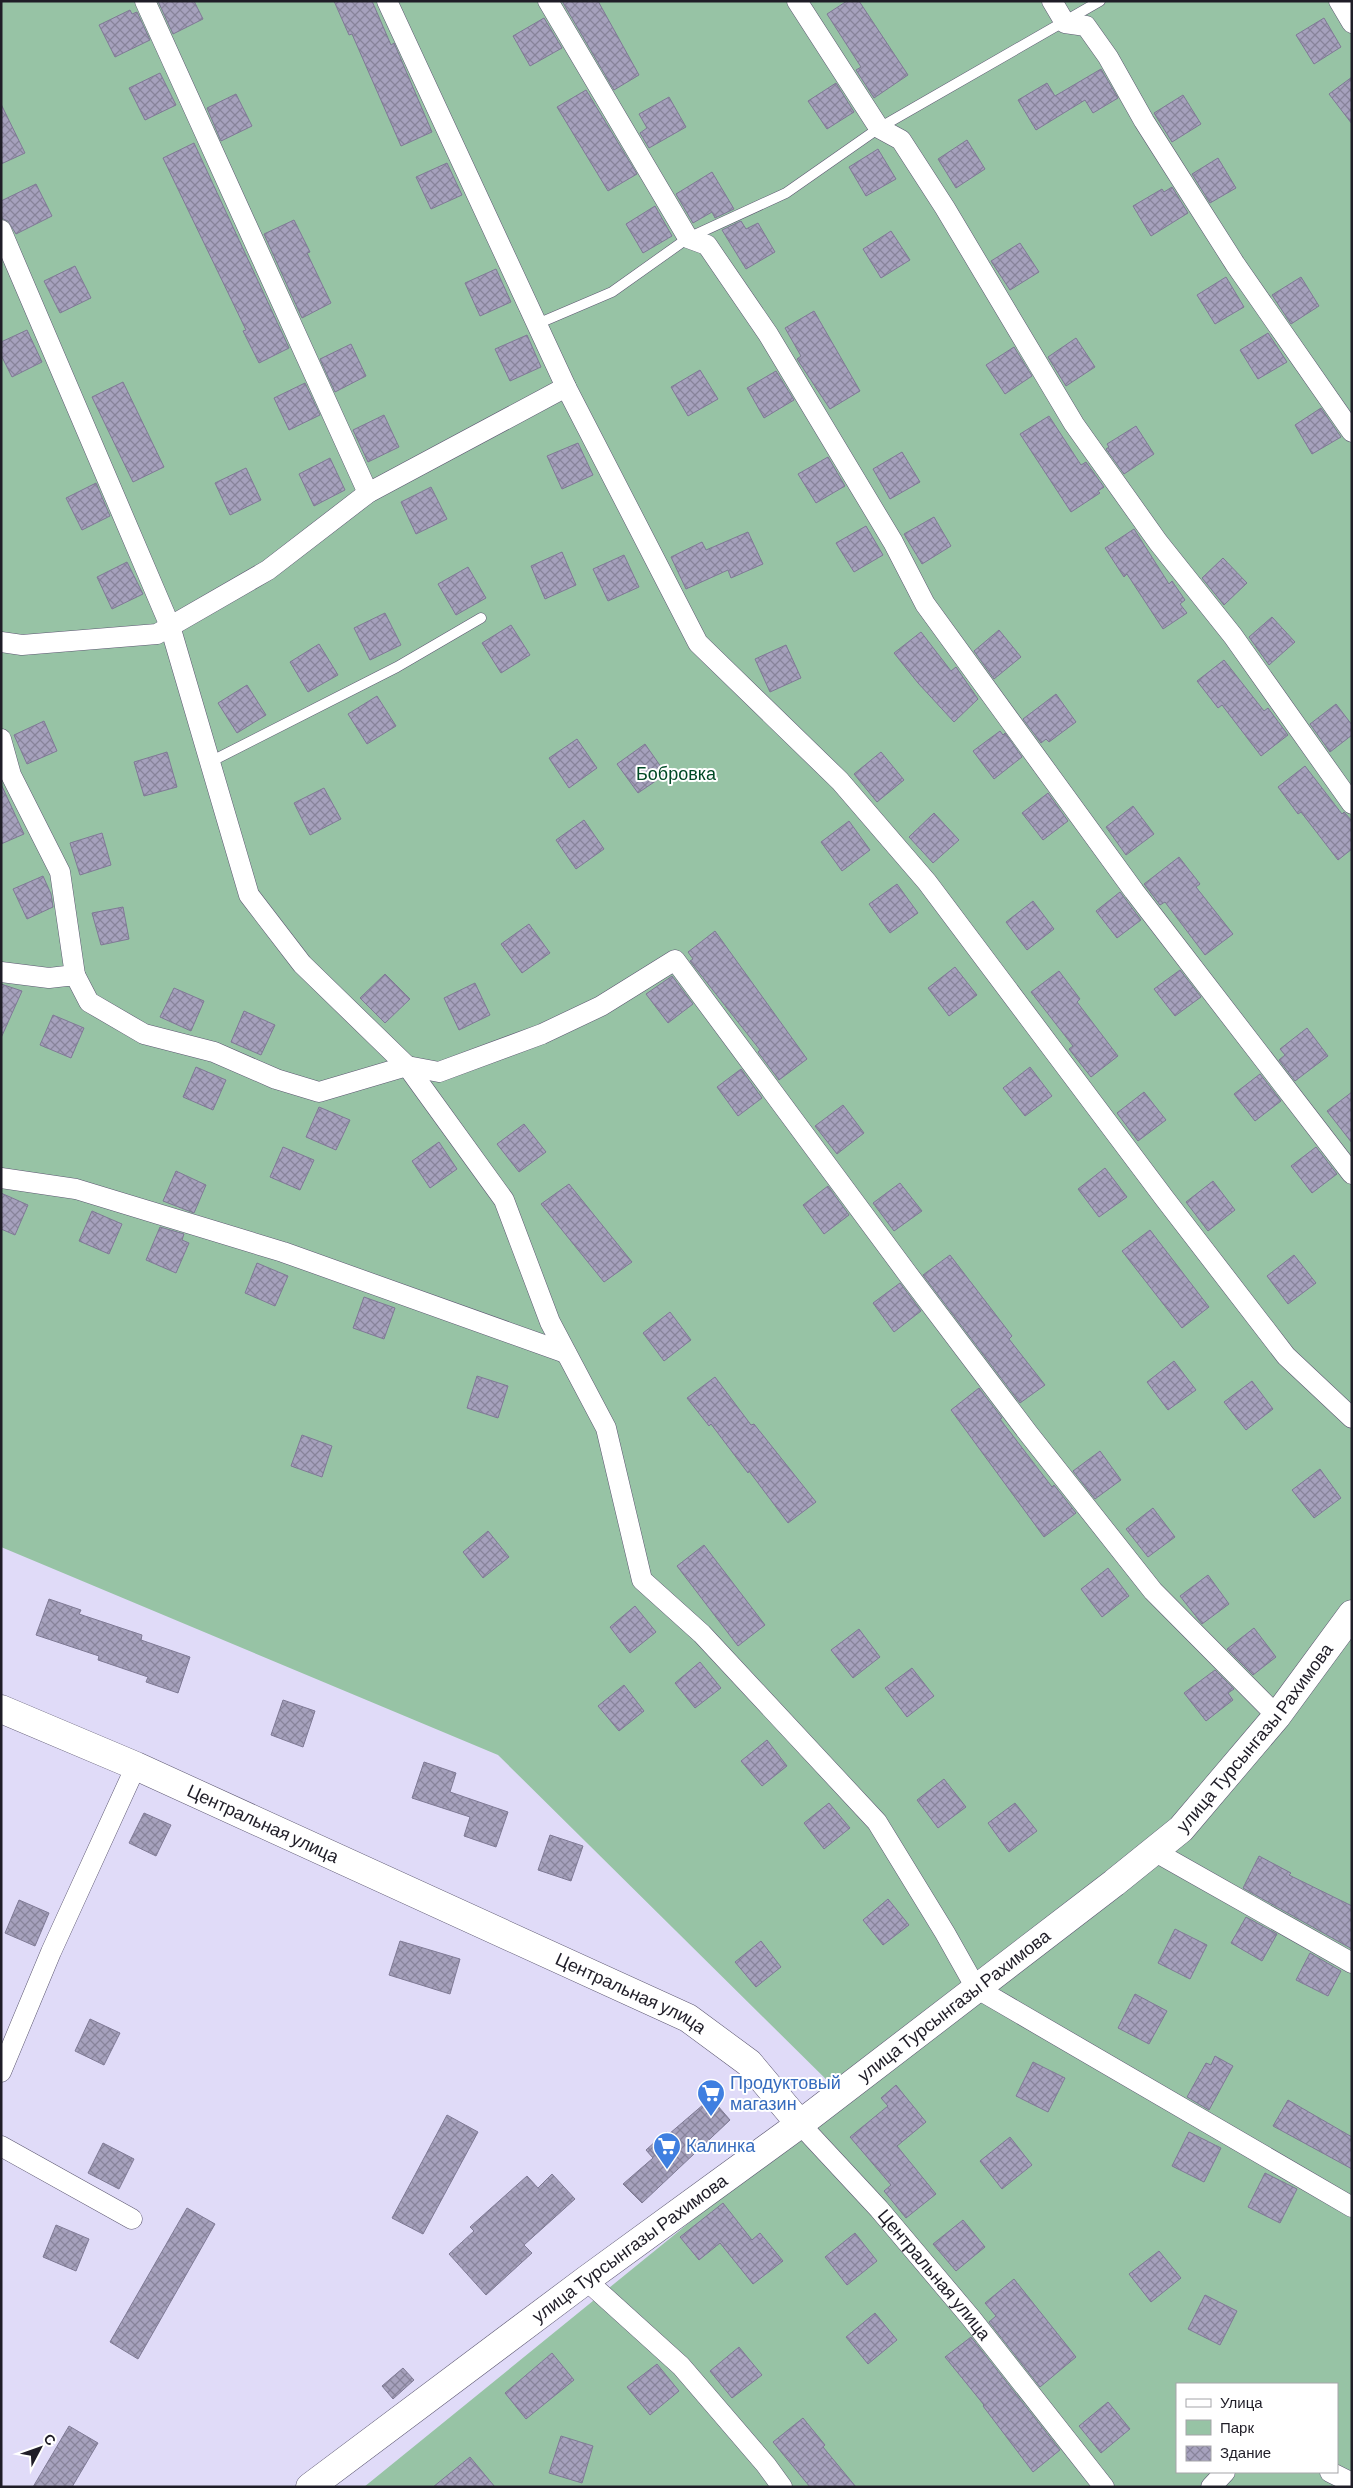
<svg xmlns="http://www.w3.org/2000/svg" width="1353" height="2488" viewBox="0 0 1353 2488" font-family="Barlow,sans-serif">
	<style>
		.green { fill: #97c3a5; fill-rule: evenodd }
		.building { fill: url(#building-cross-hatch); stroke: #7f7a95 }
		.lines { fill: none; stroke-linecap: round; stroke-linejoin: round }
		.lane-casing { stroke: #5c5771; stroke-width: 11 }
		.street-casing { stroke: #5c5771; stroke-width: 21 }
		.secondary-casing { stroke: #5c5771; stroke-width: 29 }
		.lane { stroke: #fff; stroke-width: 10 }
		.street { stroke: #fff; stroke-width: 20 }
		.secondary { stroke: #fff; stroke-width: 28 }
		.labels { text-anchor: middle; stroke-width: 4; stroke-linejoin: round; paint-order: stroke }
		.park-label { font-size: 18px; fill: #004925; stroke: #fff }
		.street-label { font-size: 18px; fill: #1f1d27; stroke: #fff }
		.shop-label { font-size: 18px; fill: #366cbe; stroke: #fff; text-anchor: start }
	</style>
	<defs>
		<pattern id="building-cross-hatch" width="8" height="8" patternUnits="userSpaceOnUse" patternTransform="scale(1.25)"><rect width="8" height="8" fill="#a6a1bd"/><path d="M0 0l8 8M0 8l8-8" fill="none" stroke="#87839a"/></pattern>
	</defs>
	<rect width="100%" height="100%" fill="#e0dbf8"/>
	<path class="green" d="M1,1H1352V2487H364L844,2097L498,1755L1,1547ZM1177,2384H1337V2472H1177Z"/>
	<path class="building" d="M158,1H194L203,19L173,34Z
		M334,1H372L391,45L394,43L400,57L432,132L401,146L352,34L349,35Z
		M562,1H598L639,75L614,90Z
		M847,1H859L908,75L874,98L856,70L861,67L827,14Z
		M130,10L132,14L137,12L150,40L115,57L99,25Z
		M544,18L562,48L530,66L513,36Z
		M1324,18L1341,47L1314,64L1296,35Z
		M1101,69L1118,98L1093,113L1085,100L1036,130L1018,100L1047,83L1055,96Z
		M160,73L176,105L145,120L129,88Z
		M1352,77V124L1329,94Z
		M836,83L854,112L827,129L808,101Z
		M586,90L637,174L608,191L557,107Z
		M236,94L252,126L221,141L207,108Z
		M1183,95L1201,124L1172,142L1154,113Z
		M669,97L686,127L649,148L640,133L647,128L639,114Z
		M1,104L25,153L1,164Z
		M967,140L985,169L956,188L938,159Z
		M194,143L289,348L259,363L243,331L246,330L163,158Z
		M878,149L896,179L866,196L849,167Z
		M1218,158L1236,188L1210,203L1192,174Z
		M447,163L462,195L431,209L416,177Z
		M712,172L734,209L715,218L712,212L693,223L676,194Z
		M36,184L52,216L16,234L8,221L1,218V201Z
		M1172,187L1188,213L1151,236L1133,206L1162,189L1164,192Z
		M655,206L672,236L643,253L626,224Z
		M294,220L310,252L307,253L331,303L302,318L264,234Z
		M741,221L746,229L758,223L775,252L746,269L722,230Z
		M891,231L910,260L881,278L863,249Z
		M1020,243L1039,272L1010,290L991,261Z
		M75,266L91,298L60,313L44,281Z
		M496,269L511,302L480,316L465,283Z
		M1226,277L1244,307L1215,324L1197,295Z
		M1301,277L1319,306L1291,324L1272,295Z
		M814,311L860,391L830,409L797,359L801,356L785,328Z
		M27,330L42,362L12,377L1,355V342Z
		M1268,333L1287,362L1258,379L1240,350Z
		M527,335L541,367L510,381L495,349Z
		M1076,338L1095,367L1066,386L1048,357Z
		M351,344L366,376L335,392L320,359Z
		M1014,347L1032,376L1005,394L986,365Z
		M700,370L718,399L688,416L671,387Z
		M776,371L794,400L764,418L747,388Z
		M123,382L164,467L133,482L92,397Z
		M305,383L320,415L289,430L274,398Z
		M1321,408L1341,437L1312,454L1295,425Z
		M384,415L399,447L368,462L353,430Z
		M1049,416L1081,465L1086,462L1104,487L1098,491L1100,493L1071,512L1020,434Z
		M1136,426L1154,454L1124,474L1106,449L1109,447L1107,444Z
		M578,443L593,475L562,489L547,456Z
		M902,452L920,482L890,499L873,469Z
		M828,457L845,486L816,503L798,474Z
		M330,458L345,490L314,506L299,474Z
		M246,468L261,500L230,515L215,483Z
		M96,483L110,516L82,530L66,498Z
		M431,487L447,519L416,534L401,502Z
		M934,517L951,546L922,564L904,534Z
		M866,526L883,555L854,572L836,543Z
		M1134,529L1169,584L1172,581L1185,600L1180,604L1187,613L1163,629L1127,574L1124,577L1105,548Z
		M748,532L763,564L731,578L728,570L686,589L671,557L702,542L706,550Z
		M562,552L576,585L545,599L531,566Z
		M624,555L639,587L608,601L593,569Z
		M1223,558L1247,583L1224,605L1202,578Z
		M127,562L143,594L112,609L97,577Z
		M468,567L486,598L456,615L438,584Z
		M385,613L401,645L370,660L354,628Z
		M1272,617L1295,642L1269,665L1249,637Z
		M511,625L530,655L501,673L482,643Z
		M999,630L1021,657L994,679L974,651Z
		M921,632L951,671L956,667L978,699L954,722L918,683L894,653Z
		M319,644L338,675L308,692L290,662Z
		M786,645L801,678L770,692L755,659Z
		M1224,660L1264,711L1268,708L1288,735L1261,756L1222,705L1218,708L1197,681Z
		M247,685L266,715L237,733L218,703Z
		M1056,694L1076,722L1049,742L1046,739L1041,743L1023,719Z
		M377,696L396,726L367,744L348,714Z
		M1336,704L1352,725V735L1330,752L1310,724Z
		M44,721L57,751L27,764L14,735Z
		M1000,731L1003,735L1005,733L1022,757L994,779L973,751Z
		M577,739L597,768L569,788L549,758Z
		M645,744L666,774L638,793L617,764Z
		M167,752L177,787L144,796L134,762Z
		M881,752L904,780L877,802L854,774Z
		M1305,766L1342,814L1344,812L1352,821V849L1338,860L1301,812L1298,814L1278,787Z
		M1,784L24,834L1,844Z
		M324,788L341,819L310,835L294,803Z
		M1048,793L1068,821L1043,840L1022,813Z
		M1133,806L1154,834L1126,855L1106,827Z
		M934,813L959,840L933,863L909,837Z
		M584,820L604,849L576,869L556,840Z
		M849,821L870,850L842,871L821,842Z
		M102,833L111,865L80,875L70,843Z
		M1179,857L1200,884L1196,887L1233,934L1205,955L1165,902L1160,905L1144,884Z
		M43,876L51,894L53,907L27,919L13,889Z
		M897,884L918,913L890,933L869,904Z
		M1120,892L1141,920L1117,938L1096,911Z
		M1033,901L1054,929L1027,950L1006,922Z
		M123,907L129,939L101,945L92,913Z
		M529,924L550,953L522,973L501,944Z
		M715,931L807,1059L779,1080L758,1052L760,1050L690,961L693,959L688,952Z
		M955,967L977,995L949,1016L928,988Z
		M1180,970L1201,997L1175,1016L1154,989Z
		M1059,971L1080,999L1077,1002L1118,1056L1091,1077L1069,1049L1073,1046L1031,992Z
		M385,974L410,999L385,1023L360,998Z
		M672,976L693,1004L668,1023L646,994Z
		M475,983L490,1015L459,1030L444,998Z
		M1,984L22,991L1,1038Z
		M174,988L204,1001L191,1031L160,1017Z
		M244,1011L275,1025L261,1055L231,1042Z
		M53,1015L84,1028L71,1058L40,1045Z
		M1307,1028L1328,1056L1295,1081L1279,1060L1285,1055L1280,1049Z
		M196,1067L226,1080L213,1110L183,1097Z
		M1030,1067L1052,1096L1025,1116L1003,1088Z
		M741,1069L762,1098L738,1116L717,1087Z
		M1260,1074L1281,1101L1255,1121L1234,1094Z
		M1144,1092L1166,1120L1138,1141L1117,1113Z
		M1352,1092V1143L1327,1111Z
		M843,1105L864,1133L837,1154L815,1126Z
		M319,1107L350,1120L336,1150L306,1137Z
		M524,1124L546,1152L519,1172L497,1144Z
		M439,1142L457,1169L430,1188L412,1161Z
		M283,1147L314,1160L300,1190L270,1177Z
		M1316,1147L1337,1174L1312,1193L1291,1166Z
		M1105,1168L1127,1197L1099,1217L1078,1189Z
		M176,1171L206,1185L194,1213L163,1201Z
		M1213,1181L1235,1210L1208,1231L1186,1202Z
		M900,1183L922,1211L894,1231L873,1203Z
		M569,1184L632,1262L604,1282L541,1204Z
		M828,1186L849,1215L824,1234L803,1205Z
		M1,1193L28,1205L15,1235L1,1229Z
		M92,1211L122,1224L109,1254L79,1241Z
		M160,1227L184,1234L182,1240L189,1243L176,1273L146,1260Z
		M1150,1230L1209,1307L1182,1328L1122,1251Z
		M950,1255L1012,1336L1009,1339L1045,1385L1020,1403L923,1275Z
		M1294,1255L1316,1283L1288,1304L1267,1276Z
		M257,1263L288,1276L275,1306L245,1293Z
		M900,1283L921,1311L894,1332L873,1303Z
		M364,1297L395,1308L384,1339L353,1328Z
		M670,1312L691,1340L664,1361L643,1333Z
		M1174,1361L1196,1390L1168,1410L1147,1382Z
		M477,1376L508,1386L498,1418L467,1408Z
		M715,1377L751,1425L754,1424L816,1502L788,1523L749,1471L748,1473L711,1424L709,1426L687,1398Z
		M1252,1381L1273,1409L1246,1430L1224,1402Z
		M979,1388L1002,1418L1000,1419L1052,1487L1054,1485L1076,1513L1044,1537L951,1410Z
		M302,1435L332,1446L322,1477L291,1466Z
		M1100,1451L1121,1480L1095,1499L1073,1471Z
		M1320,1469L1341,1498L1314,1518L1292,1490Z
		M1153,1508L1175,1537L1148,1557L1126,1529Z
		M488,1531L509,1557L483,1578L463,1552Z
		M704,1545L765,1625L738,1646L677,1566Z
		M1108,1568L1129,1596L1102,1617L1081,1589Z
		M1208,1575L1229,1604L1202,1624L1180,1596Z
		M49,1599L81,1610L79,1614L142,1635L141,1640L190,1657L178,1693L146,1682L148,1677L98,1660L99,1656L36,1635Z
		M635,1606L656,1632L630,1653L610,1627Z
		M1254,1628L1276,1657L1253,1675L1227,1649Z
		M859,1629L880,1657L853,1678L831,1650Z
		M700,1662L721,1688L695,1708L675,1683Z
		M912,1668L934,1696L907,1717L885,1688Z
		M1215,1670L1234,1689L1228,1693L1233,1700L1206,1721L1184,1693Z
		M624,1685L644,1711L619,1731L598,1706Z
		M283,1700L315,1711L303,1747L271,1735Z
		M767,1740L787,1766L762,1786L741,1761Z
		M424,1762L456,1773L450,1792L508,1812L496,1847L464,1836L470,1817L412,1798Z
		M944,1779L966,1807L938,1828L917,1800Z
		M829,1803L850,1828L824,1849L804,1823Z
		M1015,1803L1037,1831L1009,1852L988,1823Z
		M144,1813L171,1825L156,1856L129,1843Z
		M550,1835L583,1846L571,1881L538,1870Z
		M1259,1856L1291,1873L1289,1875L1352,1906V1949L1243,1888Z
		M888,1899L909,1925L883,1945L863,1920Z
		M19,1900L49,1913L35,1946L5,1933Z
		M1246,1917L1277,1934L1262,1961L1231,1943Z
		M1175,1929L1207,1945L1190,1979L1158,1963Z
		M400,1941L460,1959L450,1994L389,1975Z
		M761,1941L781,1967L756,1987L735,1962Z
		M1310,1953L1341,1971L1328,1996L1296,1980Z
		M1135,1994L1167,2011L1149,2044L1118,2028Z
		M90,2019L120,2033L104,2065L75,2051Z
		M1215,2056L1233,2066L1209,2110L1187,2097L1206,2063L1211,2065Z
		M1033,2062L1065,2078L1048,2112L1016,2096Z
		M896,2085L926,2122L897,2146L936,2194L906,2218L884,2191L891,2185L850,2137L888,2106L881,2098Z
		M711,2098L730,2120L642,2203L623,2184L653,2158L646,2150L666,2132L669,2134Z
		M1288,2100L1352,2137V2169L1273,2126Z
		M447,2115L478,2132L423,2234L392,2218Z
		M1189,2132L1221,2148L1204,2182L1172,2166Z
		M1010,2137L1032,2165L1002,2189L980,2161Z
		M103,2143L134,2159L119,2189L88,2173Z
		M1265,2173L1297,2189L1280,2223L1248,2207Z
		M552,2174L575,2199L524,2245L532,2253L486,2295L449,2254L474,2231L470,2227L527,2176L538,2188Z
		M723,2203L752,2240L760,2233L783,2261L753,2284L720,2243L699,2260L680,2237Z
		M187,2208L215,2224L138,2359L110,2342Z
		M963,2220L985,2247L956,2271L933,2244Z
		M56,2225L89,2239L76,2271L43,2257Z
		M855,2233L877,2261L847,2285L825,2257Z
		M1159,2251L1181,2278L1151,2302L1129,2274Z
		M1014,2279L1076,2357L1040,2387L989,2322L996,2316L985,2303Z
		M1205,2295L1237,2311L1220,2345L1188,2329Z
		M875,2313L897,2340L868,2364L846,2337Z
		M971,2337L1060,2450L1033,2472L983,2406L984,2405L945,2357Z
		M739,2347L762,2375L732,2398L710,2371Z
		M552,2353L574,2380L526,2419L505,2393Z
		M657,2364L679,2391L650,2415L627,2387Z
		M403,2368L414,2380L393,2399L382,2386Z
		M1108,2402L1130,2429L1101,2453L1079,2426Z
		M803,2418L825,2445L823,2447L856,2487H810L773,2442Z
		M69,2426L98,2443L72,2487H33Z
		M561,2436L593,2446L582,2483L549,2473Z
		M470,2457L495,2487H433Z"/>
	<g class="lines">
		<g class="lane-casing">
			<path id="lane" d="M537,324L612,292L688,238L786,193L879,128L1100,1
				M210,762L397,667L481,618"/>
		</g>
		<g class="street-casing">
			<g id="street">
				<path d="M145,1L368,493"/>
				<path d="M387,1L566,387L698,643L840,781L927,882L1165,1199L1286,1356L1352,1418"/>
				<path d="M548,1L688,238L707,245L768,334L893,542L925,604L1134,891L1352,1174"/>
				<path d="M797,1L879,128L901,140L945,208L1074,424L1158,542L1233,636L1352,804"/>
				<path d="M1052,1L1065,23L1086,26L1108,57L1144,121L1235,264L1352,432"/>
				<path d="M1339,1L1352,23"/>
				<path d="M1,230L170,626L249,895L302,964L407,1066L504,1200L550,1322L606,1428L642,1580L702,1634L877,1822L945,1933L976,1988L1352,2207"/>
				<path d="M1,642L22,645L157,634L268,570L368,493L566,387"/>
				<path d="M1,739L11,775L60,872L75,975"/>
				<path d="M1,972L49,978L75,975L89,1002L144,1034L214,1052L276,1079L319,1092L407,1066L439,1072L542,1034L601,1006L675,960L907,1273L1028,1433L1153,1591L1277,1716"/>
				<path d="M1,1178L76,1189L283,1252L566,1353"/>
				<path d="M1154,1851L1352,1963"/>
				<path d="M1,2072L51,1952L136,1766"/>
				<path id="s1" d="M800,2124L879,2209L971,2318L1104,2487"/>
				<path d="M1,2146L132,2219"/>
				<path d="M586,2280L681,2366L766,2465L782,2487"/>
				<path d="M1330,2472L1352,2483"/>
				<path d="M1211,2487L1225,2472"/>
			</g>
		</g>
		<g class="secondary-casing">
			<g id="secondary">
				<path id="s2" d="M1,1709L136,1766L688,2018L749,2063L800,2124"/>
				<path id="s3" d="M310,2487L586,2280L800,2124L1114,1883L1181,1829L1277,1716L1352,1614"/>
			</g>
		</g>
		<use href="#lane" class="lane"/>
		<use href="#street" class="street"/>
		<use href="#secondary" class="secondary"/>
	</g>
	<defs>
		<g id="supermarket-pin" transform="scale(1.4375)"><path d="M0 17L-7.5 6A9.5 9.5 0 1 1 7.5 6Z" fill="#3f7fe0" stroke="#fff"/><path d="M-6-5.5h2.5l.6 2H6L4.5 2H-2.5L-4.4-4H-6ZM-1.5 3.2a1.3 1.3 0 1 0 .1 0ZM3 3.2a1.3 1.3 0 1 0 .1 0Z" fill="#fff"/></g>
	</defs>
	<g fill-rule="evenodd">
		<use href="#supermarket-pin" x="711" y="2093"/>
		<use href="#supermarket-pin" x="667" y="2146"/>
	</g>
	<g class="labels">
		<g class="park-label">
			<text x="676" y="780">Бобровка</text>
		</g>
		<g class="street-label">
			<text dy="6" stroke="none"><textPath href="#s3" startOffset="1209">улица Турсынгазы Рахимова</textPath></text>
			<text dy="6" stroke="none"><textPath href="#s2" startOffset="286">Центральная улица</textPath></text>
			<text dy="6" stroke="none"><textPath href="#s2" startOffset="691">Центральная улица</textPath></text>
			<text dy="6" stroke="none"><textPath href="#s3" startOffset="804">улица Турсынгазы Рахимова</textPath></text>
			<text dy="6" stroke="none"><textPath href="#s3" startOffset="399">улица Турсынгазы Рахимова</textPath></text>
			<text dy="6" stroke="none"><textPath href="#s1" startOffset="202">Центральная улица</textPath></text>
		</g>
		<g class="shop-label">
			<text x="730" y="2089">Продуктовый<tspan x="730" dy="21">магазин</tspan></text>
			<text x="686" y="2152">Калинка</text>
		</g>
	</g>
	<rect width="1353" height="2488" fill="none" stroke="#1f1d27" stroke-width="5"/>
	<rect x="1176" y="2383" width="162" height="90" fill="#ffffff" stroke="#a5a5a9"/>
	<rect x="1186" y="2399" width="25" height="8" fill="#ffffff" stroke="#a5a5a9"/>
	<text x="1220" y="2408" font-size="15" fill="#1f1d27">Улица</text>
	<rect x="1186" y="2420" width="25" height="15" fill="#97c3a5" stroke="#a5a5a9"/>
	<text x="1220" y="2433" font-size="15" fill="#1f1d27">Парк</text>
	<rect x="1186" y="2446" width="25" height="15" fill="url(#building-cross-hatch)" stroke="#a5a5a9"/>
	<text x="1220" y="2458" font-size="15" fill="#1f1d27">Здание</text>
	<g transform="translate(40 2448) rotate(49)" stroke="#ffffff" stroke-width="4" paint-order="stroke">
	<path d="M0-4L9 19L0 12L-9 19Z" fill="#1f1d27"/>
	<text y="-8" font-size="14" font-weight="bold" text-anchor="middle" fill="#1f1d27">С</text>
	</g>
</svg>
